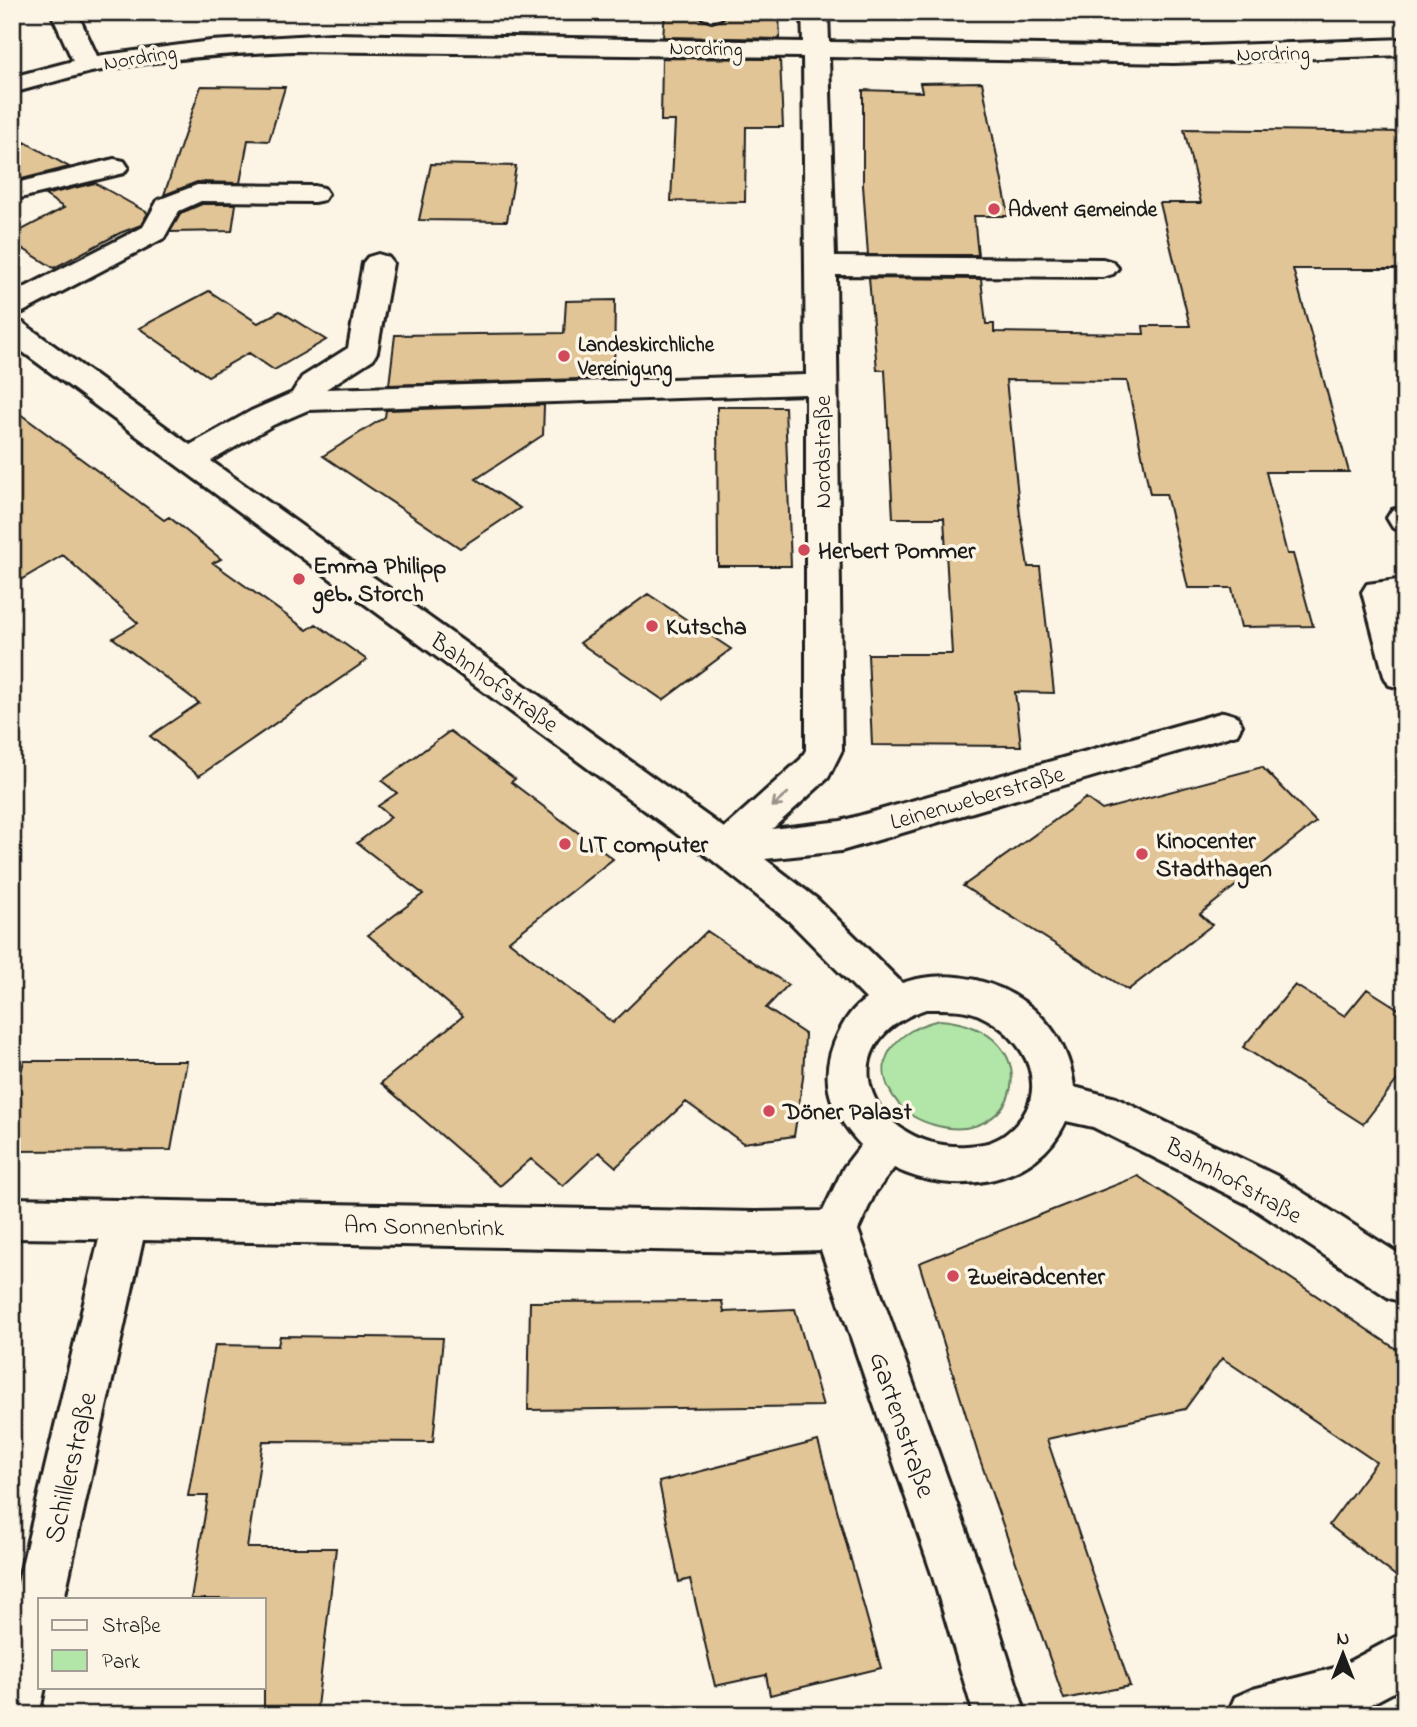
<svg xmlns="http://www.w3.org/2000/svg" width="1417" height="1727" viewBox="0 0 1417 1727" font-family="'Indie Flower',sans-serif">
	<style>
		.green { fill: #b1e6a8; stroke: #668162; stroke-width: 2 }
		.building { fill: #e2c596; stroke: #1c1c1c; stroke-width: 2 }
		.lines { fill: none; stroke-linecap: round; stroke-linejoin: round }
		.minor-casing { stroke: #1c1c1c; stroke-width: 6 }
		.minor { fill: #fcf5e5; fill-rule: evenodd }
		.oneway { stroke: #97938b }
		.poi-dot { fill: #d1495b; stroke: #fcf5e5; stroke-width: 2.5 }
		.labels { text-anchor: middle; stroke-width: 7; stroke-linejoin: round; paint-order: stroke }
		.far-street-label { font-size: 21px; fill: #1c1c1c; stroke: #fcf5e5 }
		.far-poi-label { font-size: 21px; font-weight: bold; fill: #1c1c1c; stroke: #fcf5e5; text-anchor: start }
		.street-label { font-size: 24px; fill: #1c1c1c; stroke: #fcf5e5 }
		.poi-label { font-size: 24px; font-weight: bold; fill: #1c1c1c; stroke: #fcf5e5; text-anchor: start }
		.near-street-label { font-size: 28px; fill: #1c1c1c; stroke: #fcf5e5 }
	</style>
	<rect width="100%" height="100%" fill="#fcf5e5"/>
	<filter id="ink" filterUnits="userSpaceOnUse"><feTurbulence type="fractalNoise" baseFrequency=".0143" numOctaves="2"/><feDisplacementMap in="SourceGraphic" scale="14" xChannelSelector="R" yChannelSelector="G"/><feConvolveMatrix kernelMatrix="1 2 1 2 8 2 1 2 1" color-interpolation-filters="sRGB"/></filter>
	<g filter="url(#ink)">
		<path class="green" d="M940,1020C1050,1029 1022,1150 934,1125C920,1121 907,1115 898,1103C865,1062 897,1029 940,1020Z"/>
		<path class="building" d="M665,12H697L701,19L711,23L722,20L728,12H779L780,39L663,37Z
			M662,58L780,59L783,127H746L745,202L671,201L675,121H661Z
			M982,82L1009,216H974L978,255H868L863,185V90L922,92L920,83Z
			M201,86L285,87L269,141L248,140L240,183L197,182L164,195Z
			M1184,129L1405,132V269H1293L1349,472H1266L1287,554H1293L1313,626L1241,627L1232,588H1188L1166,494H1150L1127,381L1006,380L1020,515L1028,567H1040L1054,693L1015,692L1021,746L872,745L868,654H952L944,518H893L885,370H877L869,278L981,279L986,324H994V332L1144,334L1143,326H1190L1160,203H1201Z
			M25,142L69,167L22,179L12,172V162Z
			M431,164L516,166L507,221L419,220Z
			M95,183L148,213L141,225L120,233L54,268L12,242V235L64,208L45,195Z
			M202,204H236L232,231L170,232L181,213Z
			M209,291L258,323L280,311L326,340L274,370L249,353L208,376L139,328Z
			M615,300L614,378L389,385L395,335L564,333L566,301Z
			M544,405L543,435L476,479L520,508L460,548L323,456L385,417L386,410Z
			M717,407H785L791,566H718Z
			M12,408L164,520L169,517L221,559L213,563L307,630L316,624L367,660L199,776L150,736L199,703L113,638L138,623L63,555L12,585Z
			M648,594L731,649L663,700L580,643Z
			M450,731L515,779L511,782L613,859L509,941L613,1023L707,931L788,985L766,1008L805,1034L803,1078L794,1136L743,1143L686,1102L616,1167L599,1152L563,1186L531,1159L500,1186L381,1083L463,1016L368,935L423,894L357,843L391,817L378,806L397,793L382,781Z
			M1262,767L1316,822L1200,914L1212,925L1128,990L963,886L1086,798L1102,810Z
			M1295,985L1345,1016L1367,989L1405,1013V1070L1363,1124L1243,1047Z
			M24,1061H187L171,1150L12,1151V1106Z
			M1138,1176L1405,1355V1583L1329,1525L1376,1462L1222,1358L1185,1409L1047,1439L1130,1686L1064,1699L978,1454L919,1263Z
			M722,1301L724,1312L795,1309L823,1406L528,1410L530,1302Z
			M280,1336L443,1338L433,1442L263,1441L247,1548H336L316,1715H264V1599H191L208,1496H188L215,1345L278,1346Z
			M818,1441L881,1668L770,1695L766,1675L715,1686L690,1579L679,1582L659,1482Z"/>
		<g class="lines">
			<g class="minor-casing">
				<path id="minor" d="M55,12H80L79,17L97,56L211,41L332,34L803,42L802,12H828L829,42L1174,47L1405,39V55L1174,63L829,57L835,257L1103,259L1113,262L1118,268L1113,274L1103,277L836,275L842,750L828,778L772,829L841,821L1224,712L1237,716L1242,725L1237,734L841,851L765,859L817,899L902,983C977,958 1066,1005 1074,1087L1116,1098L1277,1176L1405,1258V1303L1389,1298L1247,1204L1093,1127L1066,1121C1037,1186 953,1197 894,1168L875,1193L858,1230L982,1574L1026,1715H974L932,1574L821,1250L755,1252L143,1240L64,1599H40V1687H45L39,1715H12V1608L99,1239L12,1238V1198L755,1212L823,1211L844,1167L861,1145C828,1110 817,1076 839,1032C846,1018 853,1008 866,999L789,921L711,859L12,344V320L23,323L190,445L251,411L292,393L302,377L348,348L363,263L368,257L378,254L388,257L393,263L377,352L373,359L326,389L806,375L803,57L292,51C224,54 157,59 91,72C65,78 39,86 12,93V77L73,61L53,17ZM806,394V750L801,759L724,828L211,461L273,425L308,410ZM926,1009C943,1009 964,1008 979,1015C1028,1037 1055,1095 1007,1133C995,1143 981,1145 967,1146C875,1152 821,1045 926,1009Z
					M699,12H725V13L721,18L712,21L703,18Z
					M114,159L124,161L128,167L124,173L12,200V184Z
					M197,185L314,186L324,188L328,194L324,200L314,202L201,201L179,211L164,238L23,312L12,315V294L143,227L158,200Z
					M1404,507H1405V531L1393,528L1387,518L1392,510Z
					M1405,579V603H1399L1405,623V689L1389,685L1384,676L1362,592L1367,584Z
					M1405,1632V1686L1350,1715H1227L1235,1697L1253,1689L1339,1667Z"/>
			</g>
			<use href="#minor" class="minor"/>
		</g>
		<defs><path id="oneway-shaft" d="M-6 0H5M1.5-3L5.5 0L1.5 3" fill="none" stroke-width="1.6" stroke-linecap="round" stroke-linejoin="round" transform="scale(1.75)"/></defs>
		<use class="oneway" href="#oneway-shaft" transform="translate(780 800) rotate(138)"/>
	</g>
	<g class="poi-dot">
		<circle cx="994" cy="209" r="7"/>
		<circle cx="564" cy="356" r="7"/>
		<circle cx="804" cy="550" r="7"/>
		<circle cx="299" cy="579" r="7"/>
		<circle cx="652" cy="626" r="7"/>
		<circle cx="565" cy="844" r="7"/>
		<circle cx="1142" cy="854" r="7"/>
		<circle cx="769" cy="1111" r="7"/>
		<circle cx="953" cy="1276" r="7"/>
	</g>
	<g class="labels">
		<g class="far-street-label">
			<text transform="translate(706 48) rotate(1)" y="7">Nordring</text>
			<text transform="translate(1273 53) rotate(-1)" y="7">Nordring</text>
			<text transform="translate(140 57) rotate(-9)" y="7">Nordring</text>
		</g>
		<g class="far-poi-label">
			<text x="1008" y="216">Advent Gemeinde</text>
			<text x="578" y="351">Landeskirchliche<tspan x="578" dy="24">Vereinigung</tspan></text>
		</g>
		<g class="street-label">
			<text transform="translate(822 452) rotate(-90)" y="8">Nordstraße</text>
			<text transform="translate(495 682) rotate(36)" y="8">Bahnhofstraße</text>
			<text transform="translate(977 797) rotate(-16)" y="8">Leinenweberstraße</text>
			<text transform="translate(1234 1180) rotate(29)" y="8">Bahnhofstraße</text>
			<text transform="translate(424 1226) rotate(1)" y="8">Am Sonnenbrink</text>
		</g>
		<g class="poi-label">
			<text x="818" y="558">Herbert Pommer</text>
			<text x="313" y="573">Emma Philipp<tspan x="313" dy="28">geb. Storch</tspan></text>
			<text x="666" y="634">Kutscha</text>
			<text x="1156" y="848">Kinocenter<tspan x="1156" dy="28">Stadthagen</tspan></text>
			<text x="579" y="852">LIT computer</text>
			<text x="783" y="1119">Döner Palast</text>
			<text x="967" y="1284">Zweiradcenter</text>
		</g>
		<g class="near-street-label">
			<text transform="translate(904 1424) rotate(71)" y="10">Gartenstraße</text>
			<text transform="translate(69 1467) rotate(-77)" y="10">Schillerstraße</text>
		</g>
	</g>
	<rect width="1417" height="1727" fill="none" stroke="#fcf5e5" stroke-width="42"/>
	<rect x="21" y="21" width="1375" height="1685" fill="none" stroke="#1c1c1c" stroke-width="2.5" filter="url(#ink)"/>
	<rect x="38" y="1598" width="228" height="91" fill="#fcf5e5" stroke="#a29e95" stroke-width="2"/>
	<rect x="52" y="1620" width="35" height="10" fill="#fcf5e5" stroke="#a29e95" stroke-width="2"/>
	<text x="102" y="1632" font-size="21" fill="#1c1c1c">Straße</text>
	<rect x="52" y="1650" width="35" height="21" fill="#b1e6a8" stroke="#a29e95" stroke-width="2"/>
	<text x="102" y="1668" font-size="21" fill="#1c1c1c">Park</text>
	<g transform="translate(1343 1654)" stroke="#fcf5e5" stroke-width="5" paint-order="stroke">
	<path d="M0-5L12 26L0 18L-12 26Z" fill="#1c1c1c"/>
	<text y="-10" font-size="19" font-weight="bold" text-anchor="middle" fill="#1c1c1c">N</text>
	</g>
</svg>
